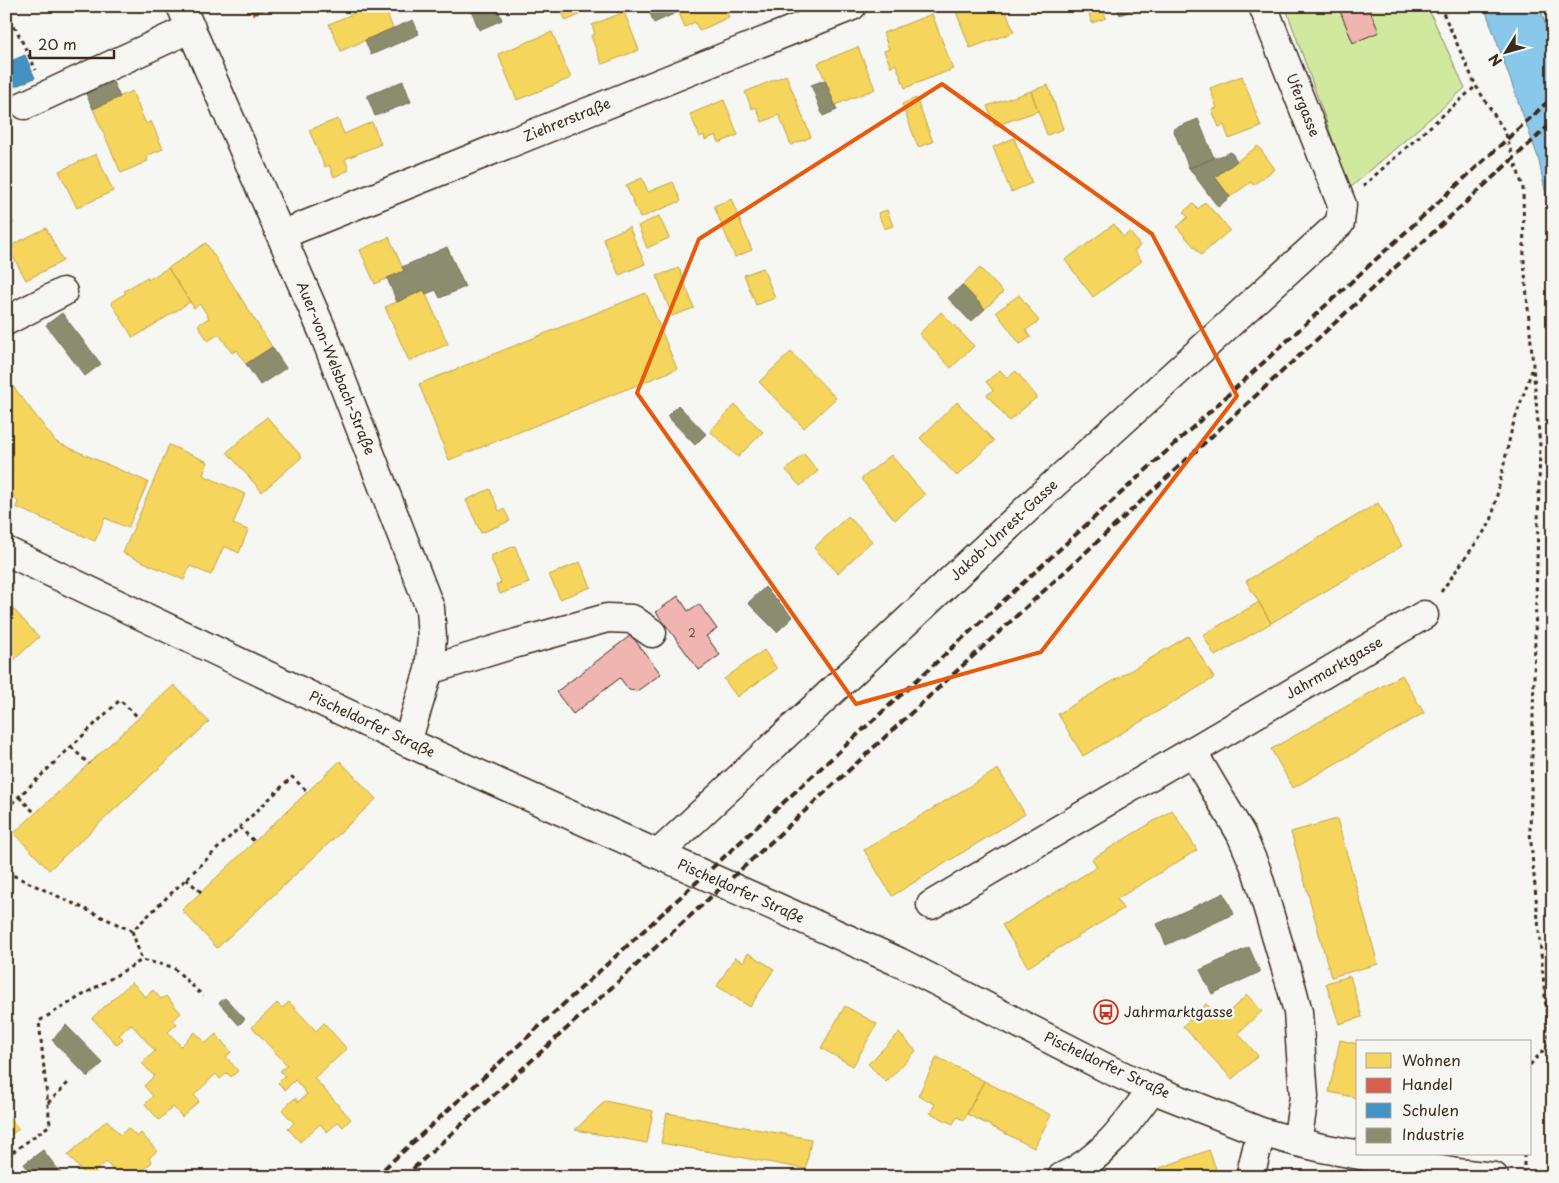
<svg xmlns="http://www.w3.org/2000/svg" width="1559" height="1183" viewBox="0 0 1559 1183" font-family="'Playpen Sans',sans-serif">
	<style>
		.green { fill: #d1e99f; stroke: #868a5e }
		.water { fill: #8ac8eb; stroke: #6a8999 }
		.homes { fill: #f6d55c; stroke: #bea249 }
		.shops { fill: #d6604d; stroke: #a8503f }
		.schools { fill: #4393c3; stroke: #417492 }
		.industry { fill: #8c8c6e; stroke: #746f56 }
		.building { fill: #f0b4b1; stroke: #3b2a1e }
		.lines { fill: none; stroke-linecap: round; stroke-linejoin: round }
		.minor-casing { stroke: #3b2a1e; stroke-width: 31 }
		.major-casing { stroke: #3b2a1e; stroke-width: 31 }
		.path { stroke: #3b2a1e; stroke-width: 3; stroke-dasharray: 4 4; stroke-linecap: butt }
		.minor { stroke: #f6f6f2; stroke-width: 28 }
		.major { stroke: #f6f6f2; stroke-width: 28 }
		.rail { stroke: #3b2a1e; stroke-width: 4; stroke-dasharray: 8 4; stroke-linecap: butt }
		.marked { fill: none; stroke: #e8590c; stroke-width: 4; stroke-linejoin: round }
		.labels { text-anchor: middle; stroke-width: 5; stroke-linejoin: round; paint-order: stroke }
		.number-label { font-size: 11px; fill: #684c43 }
		.street-label { font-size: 14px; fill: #3b2a1e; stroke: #f6f6f2 }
		.poi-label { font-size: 14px; fill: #3b2a1e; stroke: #f6f6f2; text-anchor: start }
	</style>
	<rect width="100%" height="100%" fill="#f6f6f2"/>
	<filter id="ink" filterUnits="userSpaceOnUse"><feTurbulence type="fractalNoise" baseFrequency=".02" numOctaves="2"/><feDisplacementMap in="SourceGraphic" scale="10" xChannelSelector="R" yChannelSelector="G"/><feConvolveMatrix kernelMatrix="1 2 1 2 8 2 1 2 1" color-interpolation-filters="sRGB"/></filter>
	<g filter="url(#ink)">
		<path class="green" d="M1285,6H1427L1465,88L1350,188Z"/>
		<path class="water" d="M1484,6H1540L1553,53V228L1538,157Z"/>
		<path class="homes" d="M371,6H384L393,28L341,51L329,24Z
			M559,6H575L579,15L566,21Z
			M676,6H724L729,17L699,31L695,22L685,27Z
			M954,6H1004L1014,32L970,48Z
			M1030,6H1050L1033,13Z
			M1098,6H1102L1106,18L1092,23L1088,10Z
			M624,12L639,50L602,64L591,36L595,34L592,25Z
			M932,14L953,69L905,88L896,64L891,67L884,51L889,49L883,33Z
			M552,32L571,78L517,100L498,54Z
			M858,47L875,89L835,105L818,63Z
			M786,75L811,137L791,145L779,115L762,122L756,107L752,109L745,92Z
			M1242,76L1261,127L1229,139L1224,125L1219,127L1212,110L1217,108L1210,88Z
			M1048,85L1063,129L1047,135L1031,91Z
			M132,91L146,124L151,121L163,149L146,156L148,161L121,173L93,109Z
			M1031,91L1038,111L995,126L987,106Z
			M916,98L933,142L918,147L902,104Z
			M724,100L738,135L719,143L716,135L705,140L704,135L700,137L690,114Z
			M338,119L344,134L372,122L381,144L345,159L349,170L334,177L329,165L325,167L309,130Z
			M1014,138L1032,183L1011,192L993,147Z
			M1258,146L1275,169L1253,185L1251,182L1230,197L1215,177Z
			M96,154L113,191L77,208L59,171Z
			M642,178L648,192L673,182L681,201L640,218L626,185Z
			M731,199L752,250L735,257L714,206Z
			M1205,202L1230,230L1201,255L1177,227L1188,217L1183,212L1193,204L1198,209Z
			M6,210L14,223L6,227Z
			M887,210L893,226L884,229L878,213Z
			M659,216L669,238L647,248L638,226Z
			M1114,224L1123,237L1130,232L1140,246L1134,251L1142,261L1093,297L1065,260Z
			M629,227L645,264L619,275L603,238Z
			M46,228L63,261L26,280L8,247Z
			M389,237L404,271L375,284L360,250Z
			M206,243L272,347L246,364L237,350L232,353L219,334L208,341L198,325L209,318L200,304L194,308L168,268Z
			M168,268L190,302L133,338L111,302L126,293L124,291L147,277L148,280Z
			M679,268L694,308L672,316L657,276Z
			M763,268L775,298L756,305L744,275Z
			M980,268L1003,292L985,309L962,285Z
			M424,290L448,344L409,361L385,307Z
			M646,293L677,369L449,460L419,384Z
			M1019,295L1039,321L1026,330L1031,337L1020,344L996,312Z
			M941,312L974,346L951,368L919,334Z
			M791,352L836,398L804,428L759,382Z
			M1000,370L1007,378L1016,371L1037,397L1009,421L987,395L993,390L986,382Z
			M6,377L56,442L148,482L128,528L105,518L95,541L16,507L18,502L6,486V472L13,467L6,458Z
			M957,402L994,441L957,476L920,438Z
			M735,405L763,432L738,457L710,431Z
			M267,417L302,457L262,492L227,452Z
			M169,445L208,462L203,475L245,494L233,524L248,530L239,553L224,546L211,575L190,566L184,580L123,553Z
			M804,454L818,471L800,486L786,470Z
			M891,455L925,495L895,520L861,479Z
			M490,489L499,511L504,509L510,521L481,533L466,500Z
			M1378,503L1402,546L1271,623L1246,581Z
			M848,516L872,541L838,573L814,548Z
			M515,546L529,583L500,594L496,585L501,583L490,556Z
			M580,562L591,587L560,599L549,575Z
			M6,601L39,637L6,667Z
			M1259,602L1271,623L1215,656L1203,635Z
			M1188,636L1214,678L1083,756L1058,714Z
			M764,650L777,669L737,697L724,679Z
			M1402,675L1424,713L1293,788L1271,749Z
			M174,685L209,722L49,870L14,833Z
			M340,761L376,799L217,948L182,910Z
			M998,769L1025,814L892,896L864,850Z
			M1172,810L1197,850L1117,899L1123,909L1028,967L1002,925L1097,867L1092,859Z
			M1337,819L1378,964L1331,977L1291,832Z
			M748,953L774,969L750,1007L717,986L735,957L743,962Z
			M1350,976L1362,1017L1339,1024L1326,983Z
			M132,982L145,997L153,990L161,999L166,996L181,1013L173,1020L177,1024L168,1032L181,1046L195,1032L206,1043L216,1034L231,1052L226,1057L238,1071L231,1077L227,1073L220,1079L216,1074L194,1095L199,1101L182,1117L173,1107L159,1120L145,1104L153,1096L144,1086L154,1076L142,1063L155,1051L131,1024L119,1035L123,1039L117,1045L92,1018Z
			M1247,995L1262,1011L1238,1033L1258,1056L1232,1079L1183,1026L1206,1004L1221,1019Z
			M289,1002L316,1031L324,1023L347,1049L314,1078L351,1119L343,1127L338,1122L327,1132L320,1124L300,1142L288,1129L294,1123L282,1110L295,1098L298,1102L307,1094L295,1080L285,1090L278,1083L285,1076L280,1071L287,1065L252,1027L277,1003L282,1008Z
			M845,1006L877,1024L853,1066L821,1048Z
			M899,1033L916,1051L886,1082L868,1064Z
			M1340,1040L1358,1044V1098L1329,1092Z
			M937,1057L984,1081L964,1120L957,1117L953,1124L930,1113L935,1104L918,1096Z
			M984,1081L1051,1115L1034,1148L967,1114Z
			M605,1101L653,1111L647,1143L575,1130Z
			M6,1113L19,1129L6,1138Z
			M667,1113L811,1139L806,1169L661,1143Z
			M107,1120L120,1135L128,1128L137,1137L141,1133L157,1151L149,1158L152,1162L143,1170L150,1177H119L106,1162L95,1172L99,1177H87L68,1155Z
			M1209,1150L1219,1177H1163L1160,1168Z
			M1160,1168L1163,1177H1134Z"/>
		<path class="shops" d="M249,6H274L253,15Z"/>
		<path class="schools" d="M25,55L35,78L6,90V63Z"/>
		<path class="industry" d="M497,6L502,20L479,30L470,7Z
			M647,6H676L678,12L654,23Z
			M1116,6H1131L1133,10L1120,15Z
			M413,20L419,34L371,55L365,40Z
			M825,80L837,110L823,116L811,85Z
			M403,81L411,102L375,116L367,96Z
			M113,82L120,97L93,109L86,94Z
			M1198,119L1214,158L1189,168L1173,129Z
			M1231,152L1237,161L1215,177L1230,197L1218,207L1189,168Z
			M447,247L465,287L440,298L436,290L426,294L424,290L397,302L387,278L404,271L402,267Z
			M962,285L985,309L971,322L948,298Z
			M62,313L101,364L85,376L46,325Z
			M272,347L286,368L260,385L246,364Z
			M678,405L706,434L695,445L667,416Z
			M765,587L793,617L777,632L748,603Z
			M1224,893L1234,914L1166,945L1157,924Z
			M1249,947L1260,972L1212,994L1200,970Z
			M225,998L245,1019L239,1025L219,1003Z
			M66,1025L103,1063L88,1077L52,1040Z
			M43,1150L64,1177H34L24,1164Z"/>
		<path class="building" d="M1338,6H1368L1379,32L1353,43Z
			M678,596L688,611L699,604L717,629L706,636L720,655L699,670L656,612Z
			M631,635L661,674L637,691L629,690L620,678L573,714L556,692Z"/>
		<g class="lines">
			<g class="minor-casing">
				<path id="minor" d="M181,6L323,332L430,608L432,638L429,670L407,742
					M25,105L191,28
					M281,235L852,6
					M6,321L63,292
					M429,670L517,643L607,618L632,619L652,633
					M1192,751L1241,834L1256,869L1292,989L1298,1012L1304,1097L1297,1142
					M658,854L1044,493L1340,223L1342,205L1263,6
					M931,905L1424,615
					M1062,1177C1102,1160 1128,1122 1152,1089
					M1250,1177L1261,1132"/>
			</g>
			<g class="major-casing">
				<path id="major" d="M6,551L407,742L899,962L1110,1070L1152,1089L1261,1132L1297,1142L1322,1148L1457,1173L1494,1177"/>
			</g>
			<path class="path" d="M1440,6L1476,86L1505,132L1523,187L1524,262L1540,446L1530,832L1553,1084
				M6,23L16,29L36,70
				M1363,186L1476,86
				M1441,592L1491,522L1512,428L1532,370
				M71,747L89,764
				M19,797L35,813
				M6,809L120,700L139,718
				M239,827L255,842
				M6,872L132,931L292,777L308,792
				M186,879L201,892
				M132,931L142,960
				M1530,1065L1549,1044
				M48,1103L68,1083
				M1524,1154V1177
				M6,1157L50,1125L39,1021L142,960L173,967L203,996"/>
			<use href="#minor" class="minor"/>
			<use href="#major" class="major"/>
			<path class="rail" d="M375,1177L1553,97
				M404,1177L770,843L1553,122"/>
		</g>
	</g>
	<path class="marked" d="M942,84L1152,234L1237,396L1041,652L856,704L637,393L699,239Z"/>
	<defs>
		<g id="bus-ring" transform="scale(1.25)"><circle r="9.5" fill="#f6f6f2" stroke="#c8321e" stroke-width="1.5"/><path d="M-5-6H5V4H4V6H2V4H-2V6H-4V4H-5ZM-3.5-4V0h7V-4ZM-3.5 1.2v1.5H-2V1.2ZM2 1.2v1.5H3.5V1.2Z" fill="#c8321e"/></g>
	</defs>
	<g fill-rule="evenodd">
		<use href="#bus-ring" x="1106" y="1012"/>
	</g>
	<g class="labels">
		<g class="number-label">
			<text x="692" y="637">2</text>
		</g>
		<g class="street-label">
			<text transform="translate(1303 105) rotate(68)" y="5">Ufergasse</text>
			<text transform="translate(567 120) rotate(-22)" y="5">Ziehrerstraße</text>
			<text transform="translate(336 368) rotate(68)" y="5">Auer-von-Welsbach-Straße</text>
			<text transform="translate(1004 530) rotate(-43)" y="5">Jakob-Unrest-Gasse</text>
			<text transform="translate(1334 668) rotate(-30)" y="5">Jahrmarktgasse</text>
			<text transform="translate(372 724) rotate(25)" y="5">Pischeldorfer Straße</text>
			<text transform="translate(741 891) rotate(24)" y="5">Pischeldorfer Straße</text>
			<text transform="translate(1107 1065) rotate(25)" y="5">Pischeldorfer Straße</text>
		</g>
		<g class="poi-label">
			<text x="1124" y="1017">Jahrmarktgasse</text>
		</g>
	</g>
	<rect width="1559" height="1183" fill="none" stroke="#f6f6f2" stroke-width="25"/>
	<rect x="12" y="12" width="1534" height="1158" fill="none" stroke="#3b2a1e" stroke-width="2" filter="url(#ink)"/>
	<rect x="1356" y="1040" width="175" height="115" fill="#f6f6f2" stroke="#aba49d"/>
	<rect x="1366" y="1053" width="25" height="15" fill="#f6d55c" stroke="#aba49d"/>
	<text x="1402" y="1066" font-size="15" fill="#3b2a1e">Wohnen</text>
	<rect x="1366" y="1078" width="25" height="15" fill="#d6604d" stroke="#aba49d"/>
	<text x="1402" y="1090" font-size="15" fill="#3b2a1e">Handel</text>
	<rect x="1366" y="1103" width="25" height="15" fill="#4393c3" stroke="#aba49d"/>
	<text x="1402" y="1116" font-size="15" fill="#3b2a1e">Schulen</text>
	<rect x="1366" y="1128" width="25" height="15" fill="#8c8c6e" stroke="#aba49d"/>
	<text x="1402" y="1140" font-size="15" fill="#3b2a1e">Industrie</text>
	<g transform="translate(1506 52) rotate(233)" stroke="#f6f6f2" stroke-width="4" paint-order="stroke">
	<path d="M0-4L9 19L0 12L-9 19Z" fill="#3b2a1e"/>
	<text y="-8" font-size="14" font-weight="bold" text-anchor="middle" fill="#3b2a1e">N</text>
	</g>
	<path d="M30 50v8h84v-8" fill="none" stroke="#3b2a1e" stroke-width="2.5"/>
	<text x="38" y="50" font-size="15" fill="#3b2a1e" stroke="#f6f6f2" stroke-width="4" paint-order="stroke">20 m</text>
</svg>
